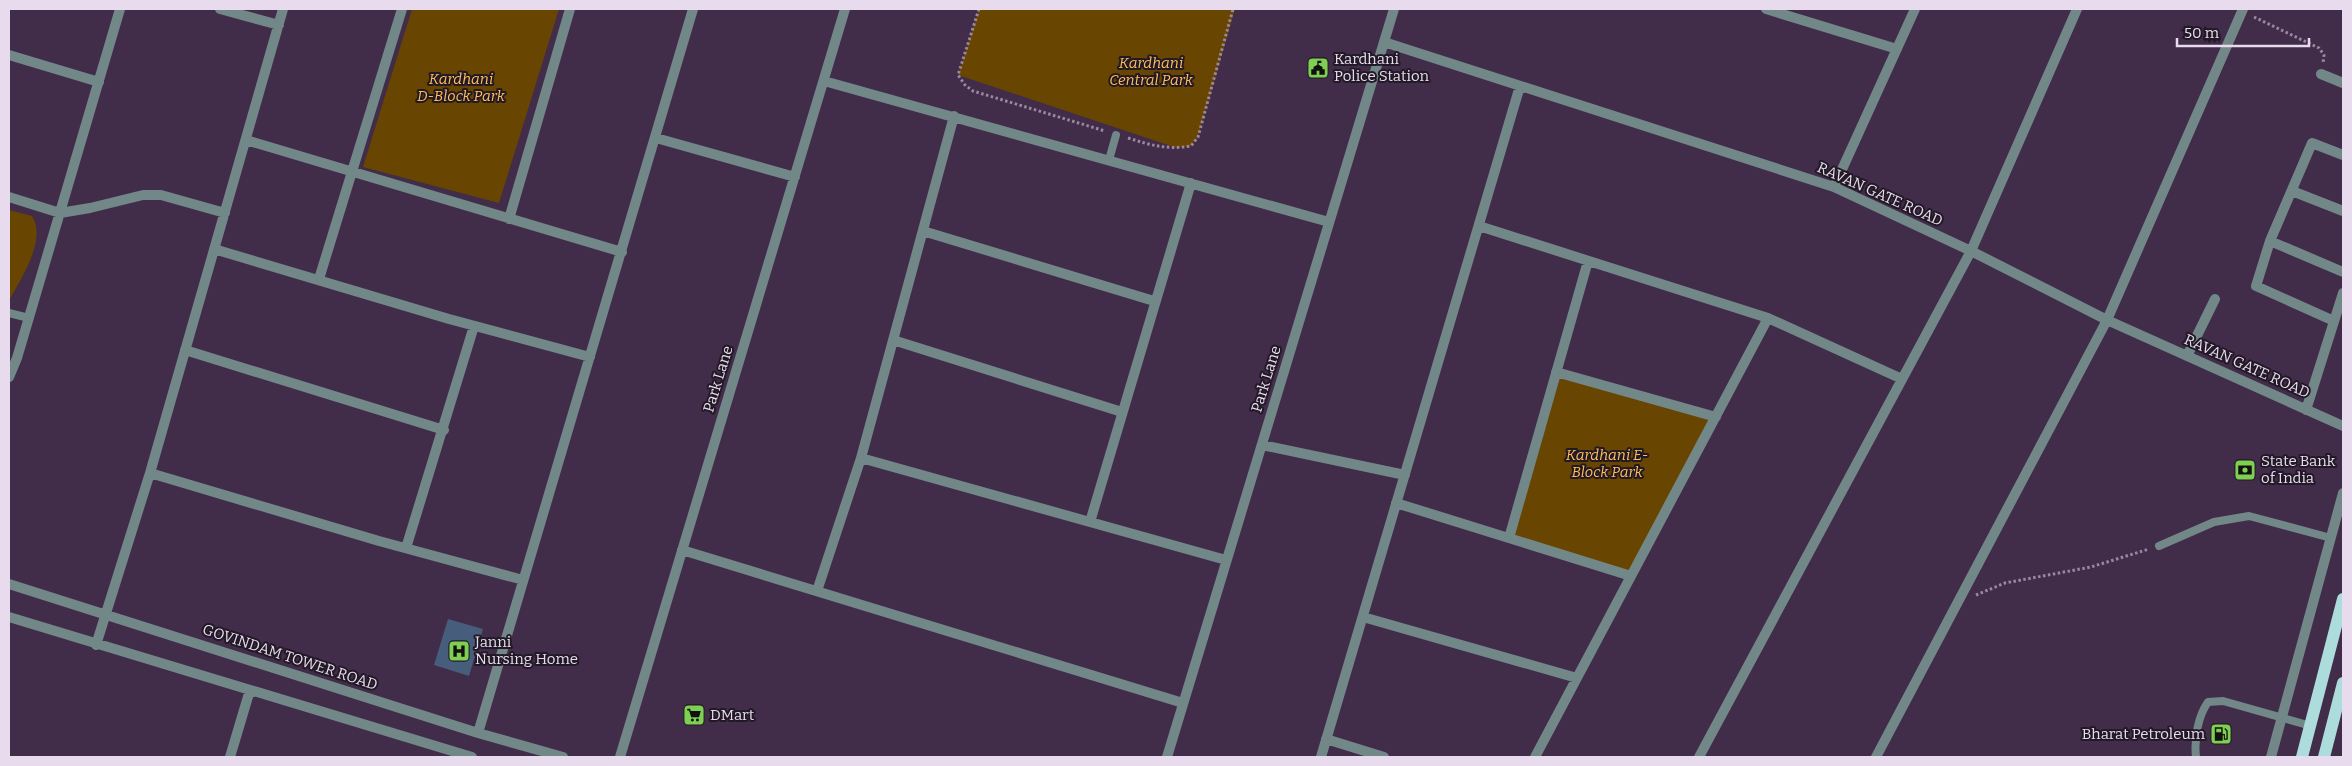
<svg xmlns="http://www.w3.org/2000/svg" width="2352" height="766" viewBox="0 0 2352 766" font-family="Bitter,serif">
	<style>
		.green { fill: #684500 }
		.building { fill: #465d7b }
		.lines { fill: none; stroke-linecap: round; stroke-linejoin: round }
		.path { stroke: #9988a0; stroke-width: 3; stroke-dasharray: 2.5 2.5; stroke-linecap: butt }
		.service { stroke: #728888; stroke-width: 8 }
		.minor { stroke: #728888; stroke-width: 10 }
		.tertiary { stroke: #728888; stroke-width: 10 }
		.primary { stroke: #acdcdb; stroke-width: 12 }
		.labels { text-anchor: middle; stroke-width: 4; stroke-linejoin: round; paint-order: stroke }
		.poi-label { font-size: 15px; fill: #e8dbed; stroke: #221926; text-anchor: start }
		.park-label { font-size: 15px; font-style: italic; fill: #ffbe58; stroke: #221926 }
		.street-label { font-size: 15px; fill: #e8dbed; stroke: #221926 }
	</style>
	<rect width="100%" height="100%" fill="#412c49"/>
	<path class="green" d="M412,9H559L499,203L363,167Z
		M979,9H1235L1198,137L1191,146L1177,148L958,75Z
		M9,210L32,216C47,239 22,277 11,297L9,298Z
		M1556,372L1716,417L1631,576L1509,538Z"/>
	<path class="building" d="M448,619L483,629L469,676L434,665Z"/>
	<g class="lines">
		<path class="path" d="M979,9L958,75L965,85L973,91L1105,131
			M2254,17L2319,48L2324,55L2323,63
			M1128,138C1150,145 1167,150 1191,146L1198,137L1233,9
			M1976,595L2005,583L2091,567L2149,549"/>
		<path class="service" d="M1109,160L1116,135
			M9,313L29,318
			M2159,546L2214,522L2249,516L2331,538
			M2196,757C2194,739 2198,716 2208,702L2223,701L2311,726"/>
		<path class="minor" d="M220,9L279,25
			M1766,9L1897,49
			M1384,42L1834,187L1971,251L2107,320L2343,426
			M9,55L99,82
			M2321,74L2343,83
			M824,81L1329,222
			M656,138L795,177
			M246,140L622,252
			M1834,187L1915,9
			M2292,191L2343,211
			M9,197L60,213L90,208L143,195H161L225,213
			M509,219L570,9
			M1479,226L1768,318L1902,379
			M923,231L1154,301
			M2270,241L2343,272
			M214,249L449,319L590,357
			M319,279L402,9
			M2334,321L2256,286L2270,241L2312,143L2343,155
			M893,340L1122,412
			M185,350L444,430
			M2187,356L2215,299
			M1556,372L1716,417
			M9,377L17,358L120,9
			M2306,410L2343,293
			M1262,445L1405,475
			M861,458L1226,560
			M150,473L379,541L523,580
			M1396,503L1631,576
			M1090,522L1191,183
			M1509,538L1588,261
			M406,548L474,326
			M682,550L1183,703
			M9,584L478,733L563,757
			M817,591L861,458L954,116
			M9,617L472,757
			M1363,617L1577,678
			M96,645L150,473L283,9
			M478,733L693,9
			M1326,739L1384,757
			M230,757L250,690
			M620,757L845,9
			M1167,757L1394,9
			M1321,757L1520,86
			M1535,757L1768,318
			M1699,757L1971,251L2077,9
			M1876,757L2107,320L2243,9"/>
		<path class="tertiary" d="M2271,757L2343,493"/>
		<path class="primary" d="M2302,757L2343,599
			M2324,757L2343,683"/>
	</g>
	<defs>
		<g id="civic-square" transform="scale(1.125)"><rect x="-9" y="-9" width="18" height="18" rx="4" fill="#7fd052" stroke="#221926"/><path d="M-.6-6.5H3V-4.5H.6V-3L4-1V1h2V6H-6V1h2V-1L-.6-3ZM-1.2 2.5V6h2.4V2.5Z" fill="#111"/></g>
		<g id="bank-square" transform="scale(1.125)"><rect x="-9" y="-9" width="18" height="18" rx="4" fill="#7fd052" stroke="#221926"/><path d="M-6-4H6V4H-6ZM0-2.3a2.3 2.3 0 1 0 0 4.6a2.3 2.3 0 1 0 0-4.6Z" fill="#111"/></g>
		<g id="hospital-square" transform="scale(1.125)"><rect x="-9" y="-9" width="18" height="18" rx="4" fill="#7fd052" stroke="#221926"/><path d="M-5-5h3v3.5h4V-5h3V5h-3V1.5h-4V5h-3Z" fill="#111"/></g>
		<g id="supermarket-square" transform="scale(1.125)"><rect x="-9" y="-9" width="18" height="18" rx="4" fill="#7fd052" stroke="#221926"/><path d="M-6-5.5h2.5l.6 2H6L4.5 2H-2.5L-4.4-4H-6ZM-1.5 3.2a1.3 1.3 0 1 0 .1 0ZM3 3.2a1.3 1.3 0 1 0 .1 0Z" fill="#111"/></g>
		<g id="fuel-square" transform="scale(1.125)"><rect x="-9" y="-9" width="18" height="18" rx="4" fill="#7fd052" stroke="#221926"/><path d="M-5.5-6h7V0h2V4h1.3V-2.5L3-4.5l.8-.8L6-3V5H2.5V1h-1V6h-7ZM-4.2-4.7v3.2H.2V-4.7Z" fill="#111"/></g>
	</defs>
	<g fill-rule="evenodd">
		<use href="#civic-square" x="1318" y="68"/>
		<use href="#bank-square" x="2245" y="470"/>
		<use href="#hospital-square" x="459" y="651"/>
		<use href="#supermarket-square" x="694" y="715"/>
		<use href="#fuel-square" x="2221" y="734"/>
	</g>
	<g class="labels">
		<g class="poi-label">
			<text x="1334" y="64">Kardhani<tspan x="1334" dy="17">Police Station</tspan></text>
			<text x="2261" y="466">State Bank<tspan x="2261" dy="17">of India</tspan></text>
			<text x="475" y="647">Janni<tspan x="475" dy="17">Nursing Home</tspan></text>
			<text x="710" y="720">DMart</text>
			<text x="2205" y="739" text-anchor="end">Bharat Petroleum</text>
		</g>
		<g class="park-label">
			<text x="1151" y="68">Kardhani<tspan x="1151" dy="17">Central Park</tspan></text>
			<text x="461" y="84">Kardhani<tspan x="461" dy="17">D-Block Park</tspan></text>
			<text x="1607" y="460">Kardhani E-<tspan x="1607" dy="17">Block Park</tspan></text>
		</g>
		<g class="street-label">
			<text transform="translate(1880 194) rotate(24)" y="5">RAVAN GATE ROAD</text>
			<text transform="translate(2247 366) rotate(24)" y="5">RAVAN GATE ROAD</text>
			<text transform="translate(718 379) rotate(-73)" y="5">Park Lane</text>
			<text transform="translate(1266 379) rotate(-73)" y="5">Park Lane</text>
			<text transform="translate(290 657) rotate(18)" y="5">GOVINDAM TOWER ROAD</text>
		</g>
	</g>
	<rect width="2352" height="766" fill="none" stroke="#e8dbed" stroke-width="20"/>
	<path d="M2177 38v8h132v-8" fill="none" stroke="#e8dbed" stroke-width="2.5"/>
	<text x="2184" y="38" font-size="15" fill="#e8dbed" stroke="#221926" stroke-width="4" paint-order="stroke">50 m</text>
</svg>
